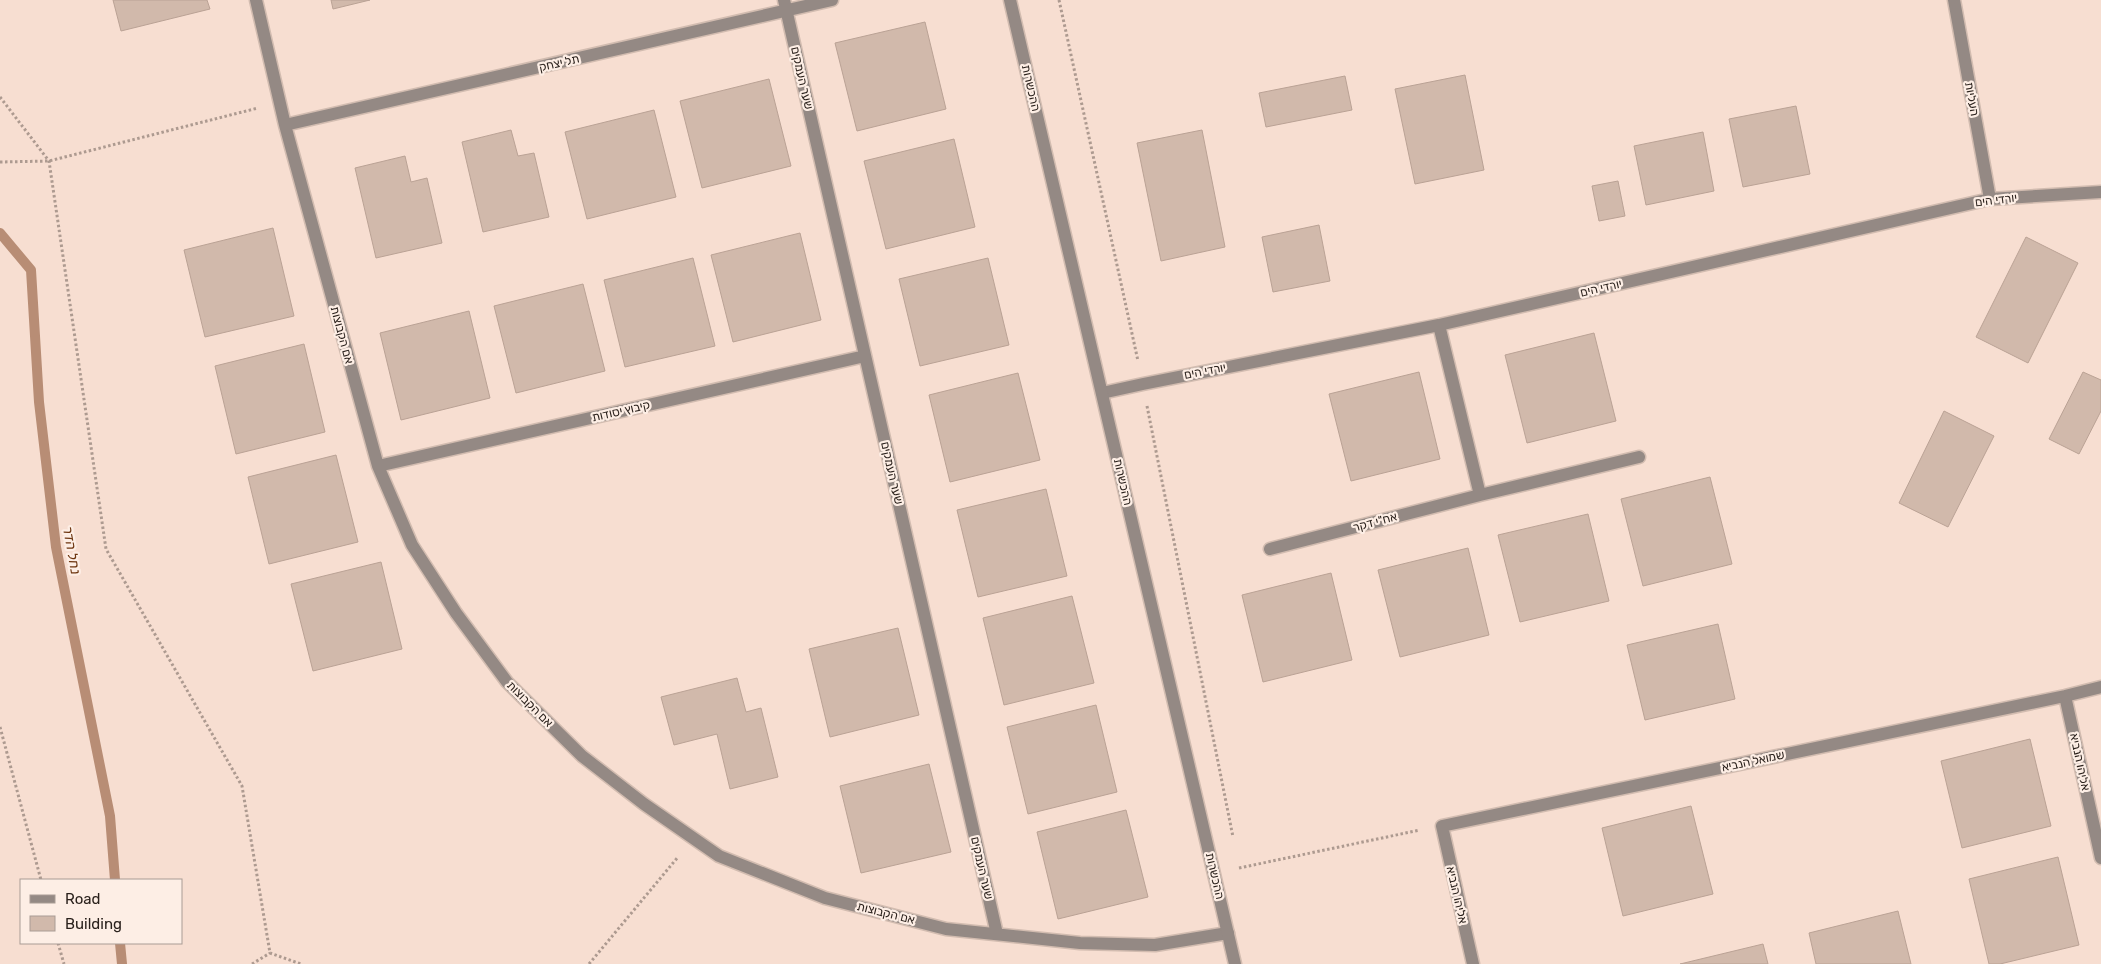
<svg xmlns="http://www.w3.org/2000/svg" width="2101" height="964" viewBox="0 0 2101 964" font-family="Rubik,'Noto Sans Hebrew',sans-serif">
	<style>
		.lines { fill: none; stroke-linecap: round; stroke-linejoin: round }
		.stream { stroke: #b88d75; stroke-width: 10 }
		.building { fill: #d1b9ab; stroke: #baa295 }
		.minor-casing { stroke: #d2bcb0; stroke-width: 15 }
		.tertiary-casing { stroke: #d2bcb0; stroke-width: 15 }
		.path { stroke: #ad9a90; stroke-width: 3; stroke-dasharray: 2.5 2.5; stroke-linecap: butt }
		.minor { stroke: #948984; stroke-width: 12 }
		.tertiary { stroke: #948984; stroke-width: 12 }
		.labels { text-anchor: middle; stroke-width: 4.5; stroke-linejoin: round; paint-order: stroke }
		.street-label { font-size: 12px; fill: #2a211c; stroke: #fdeee5 }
		.water-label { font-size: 14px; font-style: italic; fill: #6d350f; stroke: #fdeee5 }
	</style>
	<rect width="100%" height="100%" fill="#f7ded1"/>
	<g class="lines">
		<path class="stream" d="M0,233L31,270L39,402L56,547L110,816L115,880
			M120,943L122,964"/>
	</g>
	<path class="building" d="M113,0H207L210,9L121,31Z
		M331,0H370L333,9Z
		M925,22L946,109L857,131L835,43Z
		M1465,75L1484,170L1415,184L1395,89Z
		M1345,76L1352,110L1266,127L1259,93Z
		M769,79L791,166L702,188L680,101Z
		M1796,106L1810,174L1743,187L1729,119Z
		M654,110L676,197L587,219L565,132Z
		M511,130L518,156L534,153L549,217L483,232L462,142Z
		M1202,130L1225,247L1161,261L1137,143Z
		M1703,132L1714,191L1646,205L1634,146Z
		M954,139L975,227L886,249L864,161Z
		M405,156L411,182L427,178L442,243L376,258L355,168Z
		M1618,181L1625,216L1599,221L1592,186Z
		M1319,225L1330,281L1273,292L1262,237Z
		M273,228L294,316L205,337L184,250Z
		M800,233L821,320L733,342L711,255Z
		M2026,237L2078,263L2028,363L1976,337Z
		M693,258L715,346L625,367L604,280Z
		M988,258L1009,345L920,366L899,279Z
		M583,284L605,371L516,393L494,306Z
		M469,311L490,398L401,420L380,333Z
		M1594,333L1616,421L1527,443L1505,355Z
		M304,344L325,432L236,454L215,366Z
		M1419,372L1440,459L1351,481L1329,394Z
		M2083,372L2101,380V411L2079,454L2049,439Z
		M1018,373L1040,460L950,482L929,395Z
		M1944,411L1994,436L1948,527L1899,503Z
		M336,455L358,542L269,564L248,477Z
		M1710,477L1732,564L1643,586L1621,499Z
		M1046,489L1067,576L978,597L957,510Z
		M1588,514L1609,601L1520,622L1498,535Z
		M1468,548L1489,635L1400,657L1378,570Z
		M381,562L402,649L313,671L291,584Z
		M1331,573L1352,660L1263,682L1242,595Z
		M1072,596L1094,683L1004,705L983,618Z
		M1718,624L1735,699L1645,720L1627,645Z
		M898,628L919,715L830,737L809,649Z
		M737,678L746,712L761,708L778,777L730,789L717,734L674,745L661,697Z
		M1096,705L1117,792L1028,814L1007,727Z
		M2030,739L2051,826L1962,848L1941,761Z
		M929,764L951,852L861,873L840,786Z
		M1691,806L1713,894L1623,916L1602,828Z
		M1126,810L1148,897L1058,919L1037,832Z
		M2058,857L2079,945L2000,964H1989L1969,879Z
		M1898,911L1911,964H1816L1809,933Z
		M1763,944L1768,964H1680Z"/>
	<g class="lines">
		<g class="minor-casing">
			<path id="minor" d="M256,0L285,125L378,466L412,545L456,613L507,682L582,756L644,804L719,856L825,898L946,929L1080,943L1155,945L1228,933
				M784,0L997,934
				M1954,0L1990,199
				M285,125L832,0
				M1102,393L1143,384L1439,325L1990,199L2101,192
				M378,466L865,356
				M1480,495L1639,457
				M1270,549L1480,495L1439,325
				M2065,696L2101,858
				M1473,964L1442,826L2065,696L2101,687"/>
		</g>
		<g class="tertiary-casing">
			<path id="tertiary" d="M1010,0L1235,964"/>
		</g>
		<path class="path" d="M1059,0L1138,361
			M0,97L49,161L106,549L242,786L270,953L301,964
			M0,162L49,161L258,108
			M1147,406L1233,837
			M0,727L41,880
			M1239,868L1420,830
			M58,943L64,964
			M252,964L270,953
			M589,964L678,857"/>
		<use href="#minor" class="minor"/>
		<use href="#tertiary" class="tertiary"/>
	</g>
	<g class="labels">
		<g class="street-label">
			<text transform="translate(559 63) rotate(-13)" y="4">תל יצחק</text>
			<text transform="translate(802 78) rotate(77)" y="4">שער העמקים</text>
			<text transform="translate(1031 88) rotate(77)" y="4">ההכשרות</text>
			<text transform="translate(1972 99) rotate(80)" y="4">העליות</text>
			<text transform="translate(1996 200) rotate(-7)" y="4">יורדי הים</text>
			<text transform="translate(1601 288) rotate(-13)" y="4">יורדי הים</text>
			<text transform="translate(342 335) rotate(75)" y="4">אם הקבוצות</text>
			<text transform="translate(1205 371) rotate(-11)" y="4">יורדי הים</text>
			<text transform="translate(621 411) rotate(-13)" y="4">קיבוץ יסודות</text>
			<text transform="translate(892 473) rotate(77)" y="4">שער העמקים</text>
			<text transform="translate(1123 482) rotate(77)" y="4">ההכשרות</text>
			<text transform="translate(1375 522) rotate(-15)" y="4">אח"י דקר</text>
			<text transform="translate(530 704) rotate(45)" y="4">אם הקבוצות</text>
			<text transform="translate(1753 761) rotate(-12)" y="4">שמואל הנביא</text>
			<text transform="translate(2080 762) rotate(78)" y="4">אליהו הנביא</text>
			<text transform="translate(982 868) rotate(77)" y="4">שער העמקים</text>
			<text transform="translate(1215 876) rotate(77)" y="4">ההכשרות</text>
			<text transform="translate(1457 895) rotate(77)" y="4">אליהו הנביא</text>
			<text transform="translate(886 913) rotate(14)" y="4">אם הקבוצות</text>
		</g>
		<g class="water-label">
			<text transform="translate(72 550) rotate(80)" y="5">נחל הדר</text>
		</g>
	</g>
	<rect x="20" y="879" width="162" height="65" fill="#fdeee5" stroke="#a99c95"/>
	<rect x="30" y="895" width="25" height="8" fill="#948984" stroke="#a99c95"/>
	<text x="65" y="904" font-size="15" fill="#2a211c">Road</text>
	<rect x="30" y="916" width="25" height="15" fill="#d1b9ab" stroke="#a99c95"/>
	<text x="65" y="929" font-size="15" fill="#2a211c">Building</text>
</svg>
